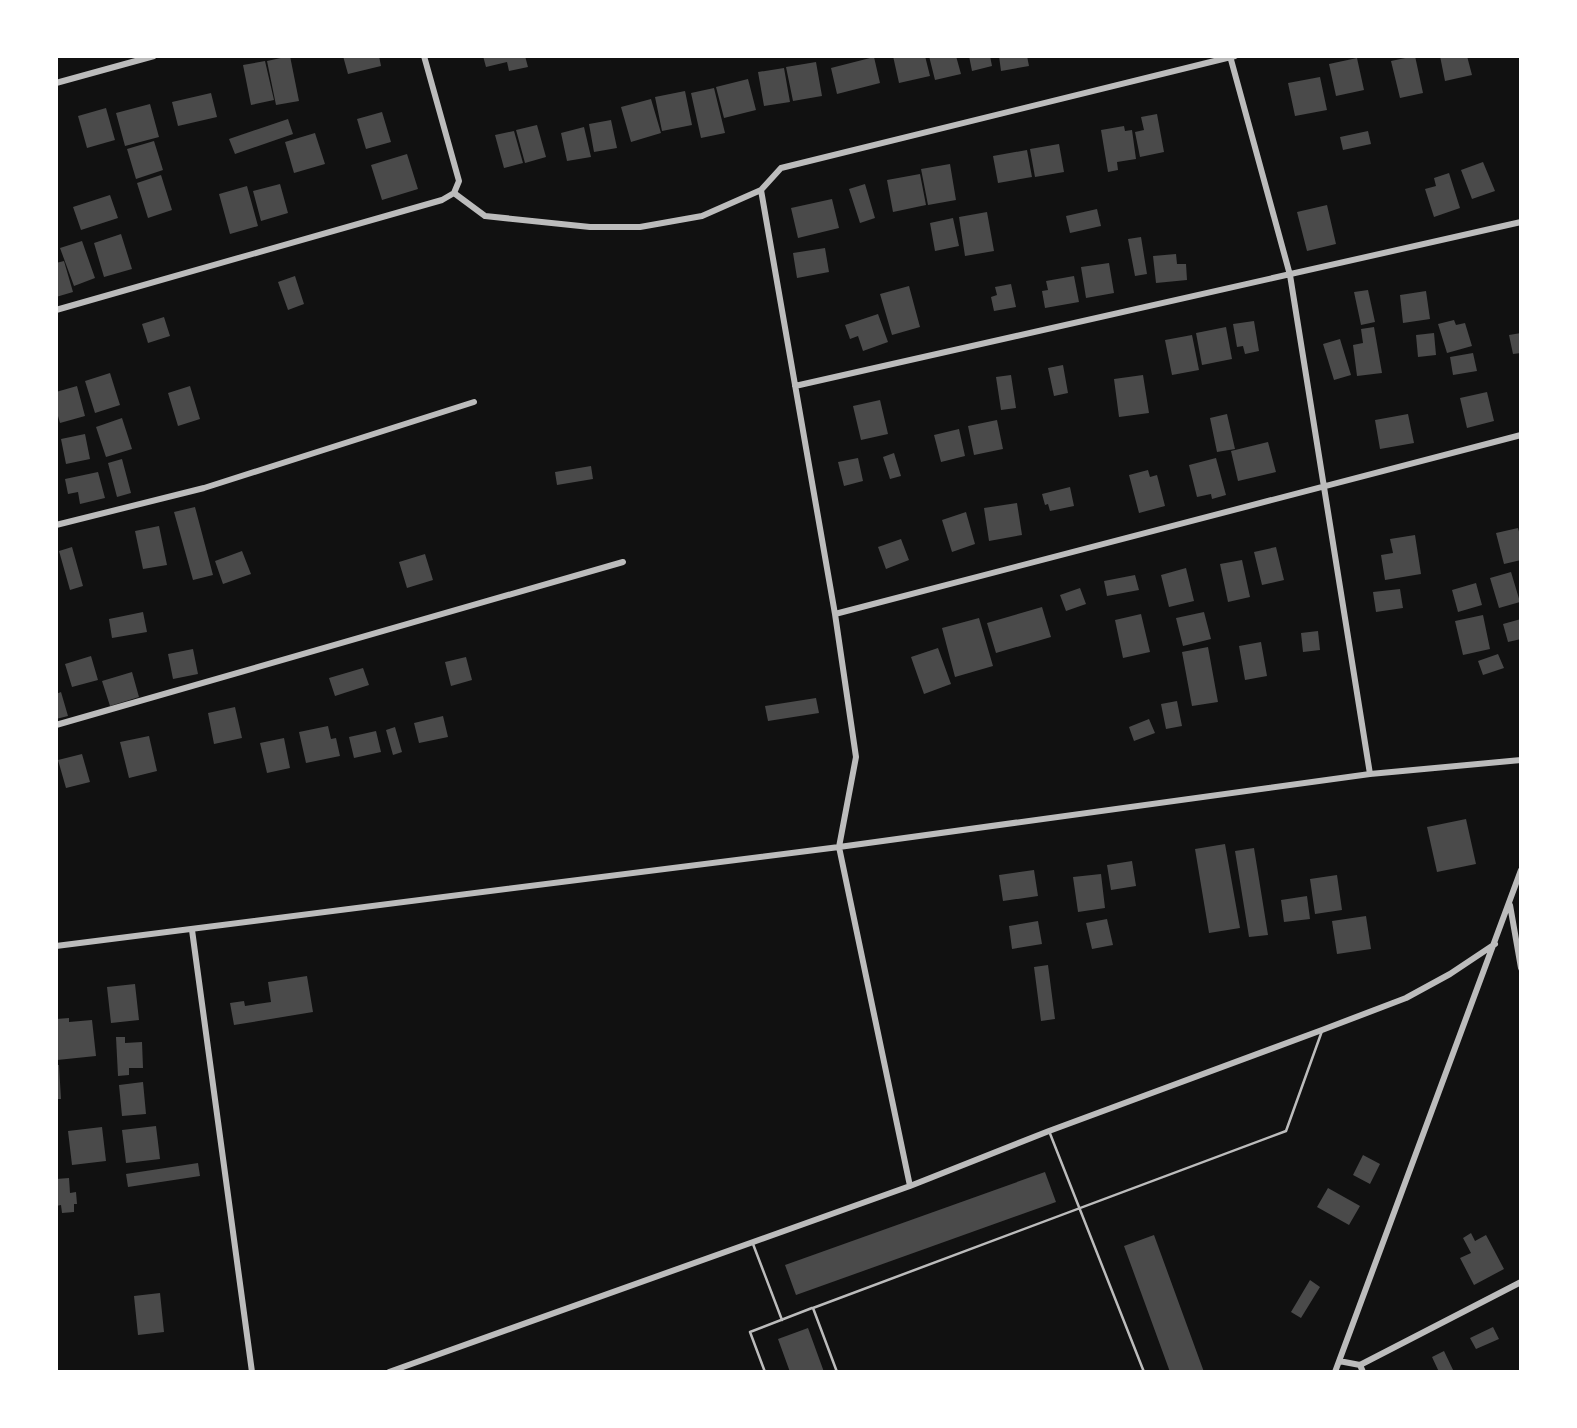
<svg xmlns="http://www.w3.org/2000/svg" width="1577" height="1428" viewBox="0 0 1577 1428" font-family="'Exo 2',sans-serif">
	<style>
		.building { fill: #4a4a4a }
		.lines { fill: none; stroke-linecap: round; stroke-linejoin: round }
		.service { stroke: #bcbcbc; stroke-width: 2.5 }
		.minor { stroke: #bcbcbc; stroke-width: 6 }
	</style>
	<rect width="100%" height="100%" fill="#111"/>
	<path class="building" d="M290,56L299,101L276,105L267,61Z
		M343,56H379L381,66L348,74Z
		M483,56H525L528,67L509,71L507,62L486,67Z
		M893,56H925L930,76L899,83Z
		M929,56H956L961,74L935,80Z
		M969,56H990L992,66L972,71Z
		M999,56H1027L1029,66L1001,71Z
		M1415,56L1423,93L1400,98L1391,61Z
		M1440,56H1467L1472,75L1445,81Z
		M874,57L880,83L837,94L831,68Z
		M1357,58L1364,90L1336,96L1329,64Z
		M265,61L274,100L251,105L243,65Z
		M816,62L822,96L793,101L786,67Z
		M784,68L790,102L764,106L758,72Z
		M1320,77L1327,110L1295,116L1288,83Z
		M748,79L756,110L724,118L716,87Z
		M714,88L725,133L701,138L691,93Z
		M685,91L692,125L662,131L655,97Z
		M211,93L217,117L178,126L172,102Z
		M651,99L661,133L631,142L621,107Z
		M150,104L159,137L125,146L116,113Z
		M106,108L115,140L87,148L78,116Z
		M382,112L391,142L366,149L357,119Z
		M1157,114L1164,152L1140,157L1135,132L1144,130L1141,117Z
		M288,119L293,134L235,154L229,139Z
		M611,120L617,148L594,152L589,124Z
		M537,125L546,157L525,163L516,130Z
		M1124,126L1125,131L1132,130L1136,159L1117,162L1118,170L1108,172L1101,130Z
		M584,127L591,157L567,161L561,133Z
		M514,131L523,163L504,168L495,135Z
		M1368,131L1371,144L1343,150L1340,137Z
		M315,133L325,164L294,173L285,142Z
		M154,141L163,170L136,179L127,149Z
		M1059,144L1064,172L1035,177L1030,149Z
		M1027,150L1032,177L998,183L993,156Z
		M407,154L418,189L382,200L371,165Z
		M1483,162L1495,191L1472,199L1461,170Z
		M950,164L956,200L928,205L921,169Z
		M1449,173L1460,208L1434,217L1425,189L1436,186L1434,178Z
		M920,174L926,205L893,212L887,180Z
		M161,175L172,210L148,218L137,183Z
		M280,184L288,213L261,221L253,191Z
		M865,184L875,218L860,223L849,189Z
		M247,186L258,226L230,234L219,194Z
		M110,195L118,218L81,230L73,207Z
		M832,199L839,228L798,238L791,208Z
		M1327,205L1336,244L1307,251L1297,212Z
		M1097,209L1101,226L1070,233L1066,216Z
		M987,212L994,251L965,256L959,217Z
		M953,218L959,246L935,251L930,223Z
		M121,234L132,269L104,277L94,243Z
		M1141,237L1147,274L1135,276L1128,239Z
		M82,241L95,278L74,286L60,248Z
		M825,248L829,272L797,278L793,253Z
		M1176,254L1177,264H1186L1187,280L1156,283L1153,256Z
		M64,261L73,292L56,297V263Z
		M1109,263L1114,293L1086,298L1081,267Z
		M295,276L304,304L288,310L278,282Z
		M1074,276L1079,302L1045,308L1042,291L1048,290L1046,281Z
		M1011,284L1016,307L994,311L991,297L997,295L995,287Z
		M909,286L920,327L892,335L880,294Z
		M1368,290L1375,322L1361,325L1354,292Z
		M1426,291L1430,319L1403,323L1400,295Z
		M878,314L888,342L863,351L858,336L850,339L845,325Z
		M164,317L170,336L148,343L142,324Z
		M1454,320L1456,325L1465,323L1472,346L1447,353L1438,324Z
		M1254,321L1259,351L1245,354L1243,346L1237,347L1233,324Z
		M1226,327L1232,359L1202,365L1196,333Z
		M1374,327L1382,373L1357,376L1353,345L1363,343L1361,329Z
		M1434,333L1436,355L1418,357L1416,335Z
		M1521,333V353L1513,354L1509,335Z
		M1192,335L1199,370L1172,375L1165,340Z
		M1340,339L1351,375L1334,380L1323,344Z
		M1473,353L1477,371L1453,375L1450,357Z
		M1063,365L1068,393L1054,396L1048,368Z
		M110,373L120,405L95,413L85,381Z
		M1011,375L1016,408L1001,410L996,377Z
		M1143,375L1149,413L1119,417L1114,379Z
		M77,386L85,416L60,423L56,409V392Z
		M190,386L200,419L178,426L168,393Z
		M1487,392L1494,421L1467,428L1460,398Z
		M880,400L888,434L861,440L853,406Z
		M1227,414L1235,449L1217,452L1210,418Z
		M1408,414L1414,443L1380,449L1375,420Z
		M122,418L132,449L106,457L96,427Z
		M997,420L1003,449L974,455L968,426Z
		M959,429L965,456L941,462L934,435Z
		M85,434L90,459L66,464L61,439Z
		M1268,442L1276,472L1238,481L1231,451Z
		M894,453L901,476L890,479L883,457Z
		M858,458L863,481L844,486L838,462Z
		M1216,458L1226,495L1212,499L1211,494L1197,497L1189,465Z
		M122,459L131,493L117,497L108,463Z
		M591,466L593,479L557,485L555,472Z
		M1148,470L1150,477L1157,475L1165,506L1139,513L1129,475Z
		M98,472L105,498L80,504L78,492L68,494L65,479Z
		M1070,487L1074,506L1050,511L1048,504L1045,505L1042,494Z
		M1017,503L1022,535L989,541L984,508Z
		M195,507L213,575L193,580L174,512Z
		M966,512L975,544L952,552L942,520Z
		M159,526L167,565L143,569L135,531Z
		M1518,528L1521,539V560L1504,564L1496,533Z
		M1415,535L1421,574L1385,580L1381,555L1393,553L1390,539Z
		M901,539L909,560L886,569L878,547Z
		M72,547L83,586L70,590L59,551Z
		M1276,547L1284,580L1262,585L1254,552Z
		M242,551L251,574L223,584L215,561Z
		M425,554L433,580L407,588L399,562Z
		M1242,560L1250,597L1228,602L1220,564Z
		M1186,568L1194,601L1169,607L1161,575Z
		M1511,572L1520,602L1499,608L1490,578Z
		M1135,575L1139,590L1107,596L1104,581Z
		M1476,583L1482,605L1458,612L1452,590Z
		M1080,588L1086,604L1066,611L1060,595Z
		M1400,589L1403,608L1376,612L1373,592Z
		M1042,607L1051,637L996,653L987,623Z
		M143,612L147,632L112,638L109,619Z
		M1204,612L1211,639L1183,646L1176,618Z
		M1141,614L1150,652L1123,658L1115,620Z
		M1483,615L1490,649L1463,655L1455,621Z
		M979,618L993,666L955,677L942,628Z
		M1521,619V639L1508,642L1503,624Z
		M1318,631L1320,650L1303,652L1301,633Z
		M1261,642L1267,676L1245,680L1239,646Z
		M1208,647L1218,702L1192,706L1182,652Z
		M938,648L951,684L924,694L911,657Z
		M193,649L198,674L173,679L168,654Z
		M1498,654L1504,668L1483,675L1478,661Z
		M91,656L98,680L72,687L65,664Z
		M466,657L472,680L451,686L445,662Z
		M363,668L369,685L335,696L329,678Z
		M132,672L139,697L110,706L102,681Z
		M61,692L68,716L56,719V694Z
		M816,698L819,713L768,721L765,706Z
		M1177,701L1182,726L1166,729L1161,704Z
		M235,707L242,738L214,744L208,713Z
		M443,716L448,737L419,743L414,723Z
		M1149,719L1155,733L1134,741L1129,727Z
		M328,726L331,739L336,738L340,756L306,763L299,732Z
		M395,727L402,752L393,755L386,730Z
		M376,731L381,752L354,758L349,737Z
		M149,736L157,771L129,778L120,742Z
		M284,738L290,768L267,773L260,743Z
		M82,754L90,782L66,788L58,760Z
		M1466,819L1476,864L1437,872L1427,827Z
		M1225,844L1240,928L1209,933L1195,849Z
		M1254,848L1268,935L1249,937L1235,851Z
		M1132,861L1136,886L1111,890L1107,865Z
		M1034,870L1038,896L1003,901L999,875Z
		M1101,874L1105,908L1078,912L1073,877Z
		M1337,875L1342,910L1315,914L1310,879Z
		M1307,896L1310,919L1284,922L1281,900Z
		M1366,916L1371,949L1337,954L1332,921Z
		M1107,919L1113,945L1092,949L1086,923Z
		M1038,921L1042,944L1012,949L1009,926Z
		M1048,965L1055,1019L1041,1021L1034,967Z
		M307,976L313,1012L234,1025L230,1003L244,1001L245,1006L271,1002L268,982Z
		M135,984L139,1020L111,1023L107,987Z
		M69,1018V1022L92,1020L96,1056L57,1060L56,1019Z
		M116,1037H125V1043L142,1042L143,1068H129V1075L118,1076Z
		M56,1065H59L61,1099H56Z
		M143,1082L146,1114L122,1116L119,1085Z
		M156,1126L160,1159L126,1163L122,1130Z
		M102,1127L106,1161L72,1165L68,1131Z
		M1363,1155L1380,1164L1370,1184L1353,1175Z
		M198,1163L200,1176L128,1187L126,1174Z
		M1045,1172L1056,1202L796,1295L785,1265Z
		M69,1178L70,1193L76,1192L77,1204H74V1212L62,1213L61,1205L56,1206V1179Z
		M1328,1188L1360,1206L1349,1225L1317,1207Z
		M1471,1233L1475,1241L1486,1235L1504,1269L1474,1285L1460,1258L1471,1253L1463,1238Z
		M1154,1235L1204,1372H1170L1124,1246Z
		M1310,1280L1320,1287L1301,1318L1291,1312Z
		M160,1293L164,1332L138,1335L134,1296Z
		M1493,1327L1499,1339L1476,1349L1470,1338Z
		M808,1328L824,1372H790L778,1339Z
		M1444,1351L1454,1372H1439L1432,1357Z"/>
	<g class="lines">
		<path class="service" d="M1049,1131L1144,1372
			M753,1244L782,1320
			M765,1372L750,1332L812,1308
			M837,1372L813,1308L1286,1131L1322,1031"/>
		<path class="minor" d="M424,56L459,181L454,193
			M1230,56L1290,275L1370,774
			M56,83L154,56
			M761,190L835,614L856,757L839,847L910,1186
			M56,310L442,200L454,193L485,216L590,227H640L702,216L761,190L781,168L1235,56
			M795,386L1521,222
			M56,525L204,488L474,402
			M835,614L1521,435
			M56,725L623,562
			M1510,905L1521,968
			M192,930L252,1372
			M56,946L839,847L1370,774L1521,760
			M1339,1361L1360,1365L1363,1372
			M1360,1365L1521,1282
			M389,1372L910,1186L1049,1131L1322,1030L1406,998L1450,974L1495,944
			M1335,1372L1521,870"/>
	</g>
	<rect width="1577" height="1428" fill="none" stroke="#ffffff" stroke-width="116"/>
</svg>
